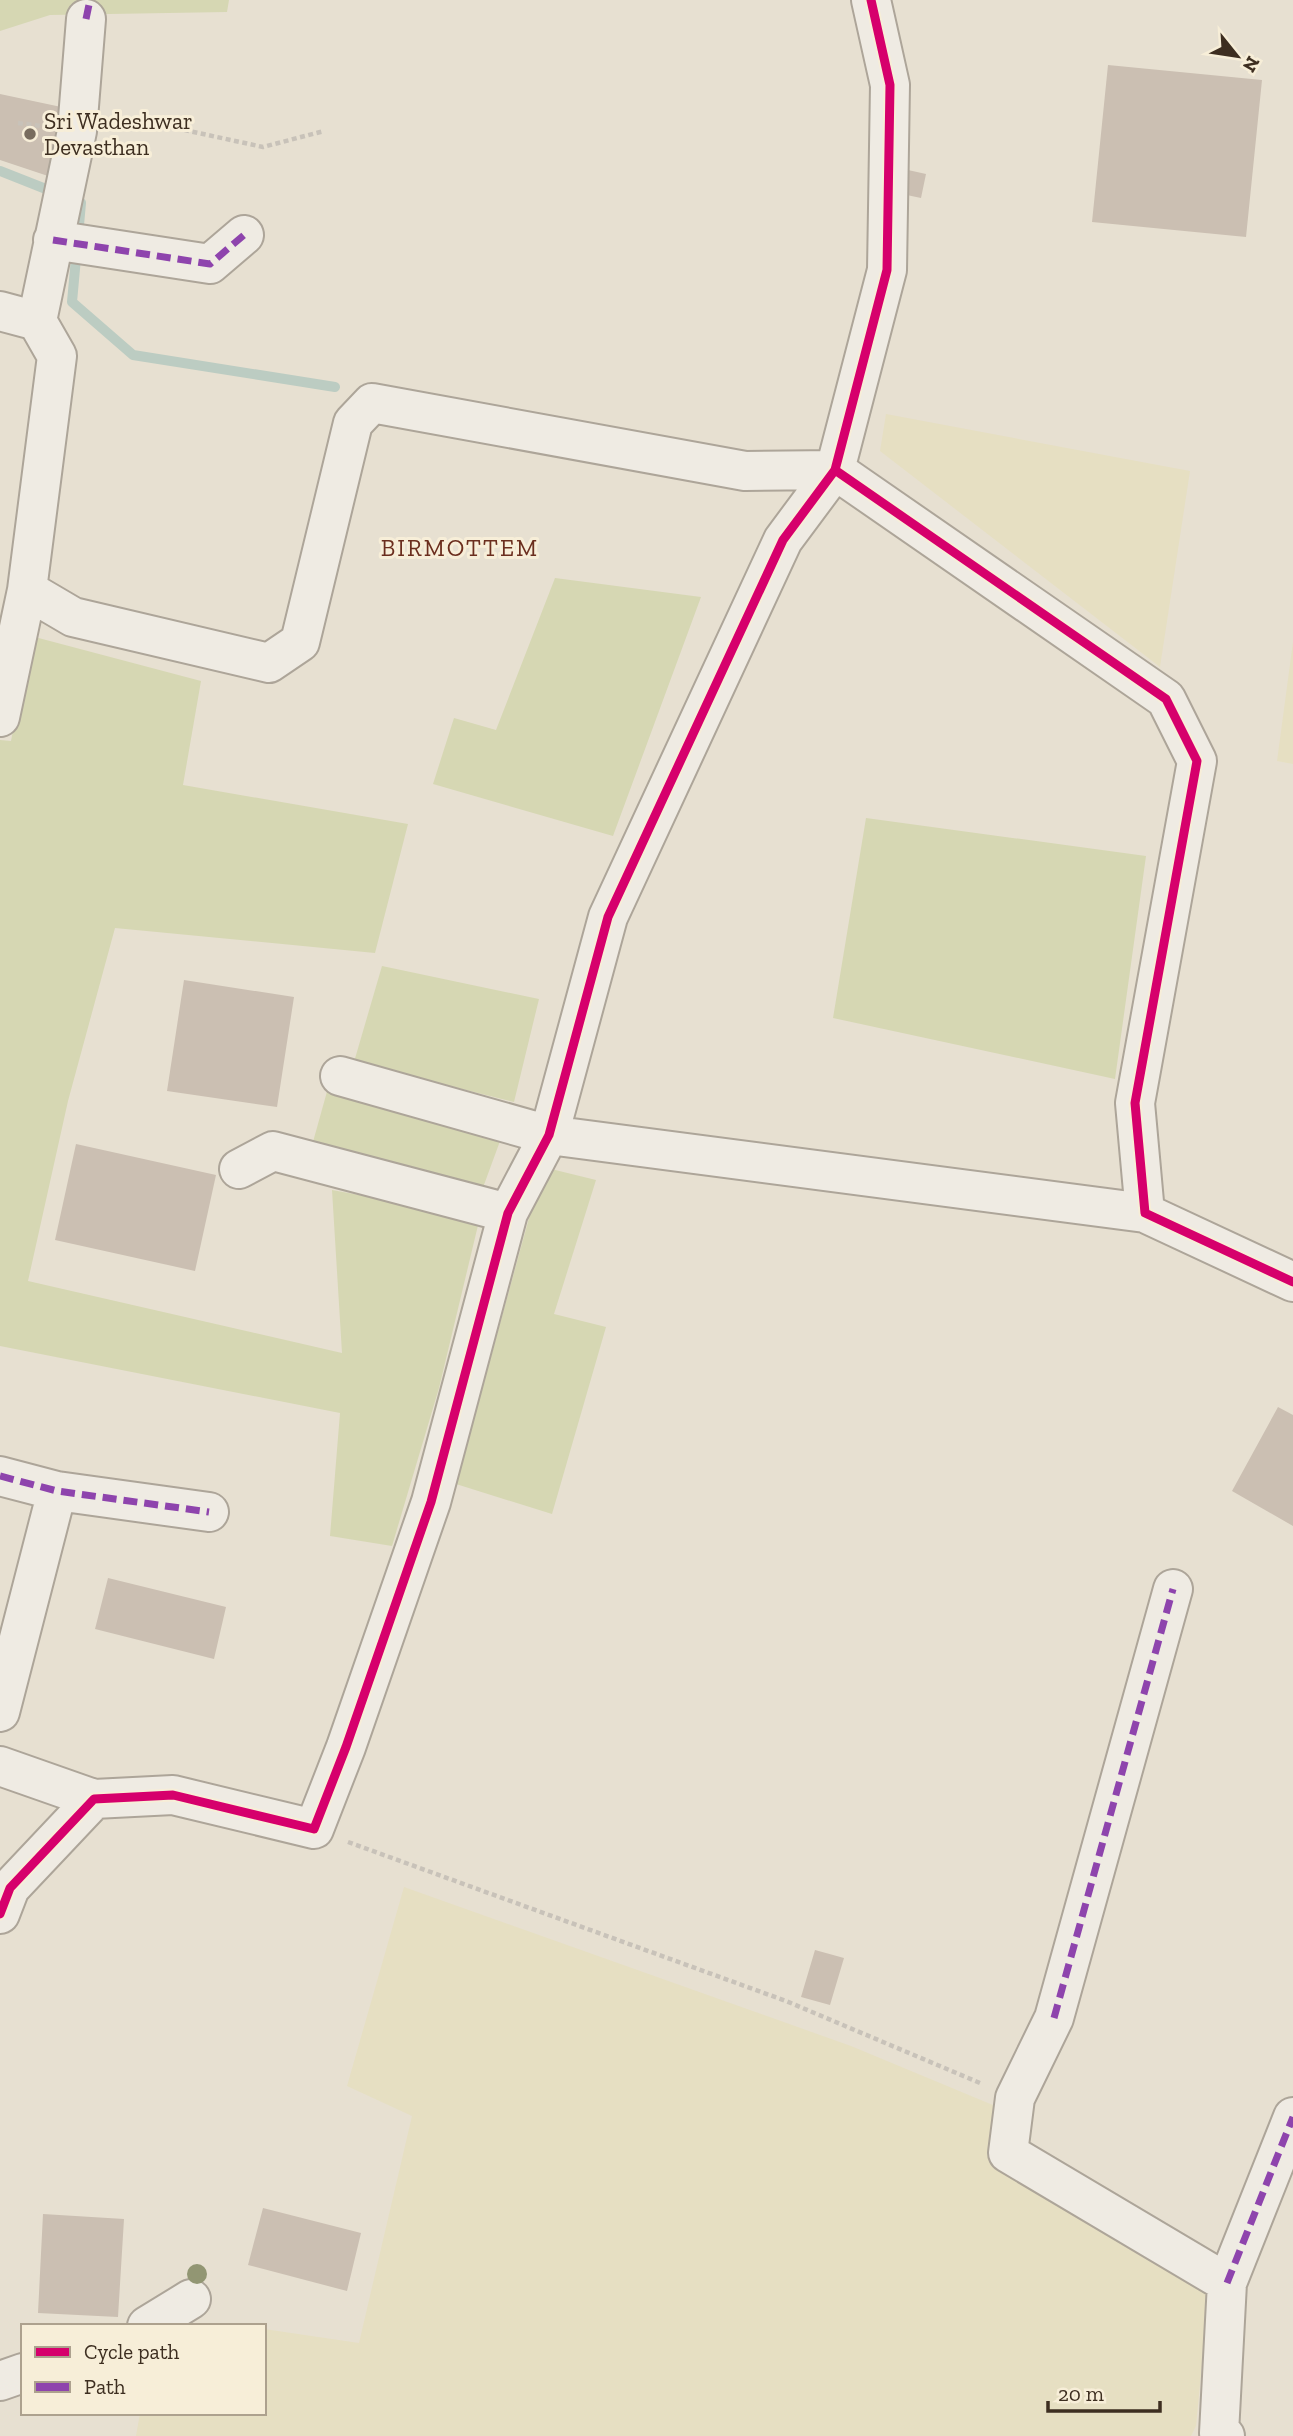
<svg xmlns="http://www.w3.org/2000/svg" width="1293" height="2436" viewBox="0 0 1293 2436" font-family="'Zilla Slab',serif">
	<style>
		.farmland { fill: #e6dfc2 }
		.green { fill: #d6d7b3 }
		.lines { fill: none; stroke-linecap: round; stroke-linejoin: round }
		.stream { stroke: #bcccc2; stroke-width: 10 }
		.building { fill: #cbbfb2 }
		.minor-casing { stroke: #ada599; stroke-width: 42 }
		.path { stroke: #c8c2b9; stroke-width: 4.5; stroke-dasharray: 5 3.5; stroke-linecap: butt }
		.minor { stroke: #efebe3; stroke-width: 38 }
		.quiet { stroke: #8e44ad; stroke-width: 7; stroke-dasharray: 14 7; stroke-linecap: butt }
		.cycleway-casing { stroke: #f7eed8; stroke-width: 13 }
		.cycleway { stroke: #d6006c; stroke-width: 9 }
		.tree { fill: #929673 }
		.poi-dot { fill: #786c5e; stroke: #f7eed8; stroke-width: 2.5 }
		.labels { text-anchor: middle; stroke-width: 6; stroke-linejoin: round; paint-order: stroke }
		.poi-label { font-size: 23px; fill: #3d2e20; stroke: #f7eed8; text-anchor: start }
		.neighbourhood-label { font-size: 24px; letter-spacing: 2px; fill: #6b2e1e; stroke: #f7eed8 }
	</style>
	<rect width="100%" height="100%" fill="#e7e0d1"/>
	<path class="farmland" d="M886,414L1190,471L1160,667L880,451Z
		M1293,642V764L1277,761Z
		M404,1887L851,2046L1000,2108L997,2166L1209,2291L1196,2426L1191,2436H136L140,2413H264V2329L359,2343L412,2116L347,2086Z"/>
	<path class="green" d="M0,0H229L227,12L50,15L0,31Z
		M555,578L701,597L613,836L433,784L454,718L496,730Z
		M31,636L201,681L183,785L408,824L375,953L115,928L68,1101L28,1281L342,1353L332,1190L480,1217L439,1388L392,1546L330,1536L340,1413L0,1346V740L11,741Z
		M866,818L1146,856L1115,1079L833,1018Z
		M382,966L539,999L514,1102L354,1062Z
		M328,1088L507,1122L481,1193L311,1149Z
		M543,1167L596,1180L554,1314L606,1327L552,1514L456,1484Z"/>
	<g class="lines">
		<path class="stream" d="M0,171L56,193
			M71,199L81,203L72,302L133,355L335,387"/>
	</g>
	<path class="building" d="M1108,65L1262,80L1246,237L1092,222Z
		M0,94L66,108L51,177L0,160Z
		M908,170L926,174L921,198L902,194Z
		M184,980L294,997L277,1107L167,1091Z
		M76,1144L216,1175L195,1271L55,1240Z
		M1278,1407L1293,1415V1526L1232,1491Z
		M108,1578L226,1607L214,1659L95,1629Z
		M815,1950L844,1958L830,2005L801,1997Z
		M263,2208L361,2233L347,2291L248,2265Z
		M43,2214L124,2219L118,2317L38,2313Z"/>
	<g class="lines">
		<g class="minor-casing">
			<path id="minor" d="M871,0L890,85L887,270L835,470L1166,699L1197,761L1135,1103L1145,1213L1293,1282
				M53,240L210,264L244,235
				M0,311L37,321L57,356L27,590L73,617L269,663L300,642L353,423L372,403L745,471L835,470
				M37,321L77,131L86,19
				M0,717L27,590
				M340,1076L549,1135L1145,1213
				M239,1169L273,1151L508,1213
				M0,1476L57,1491L209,1512
				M1173,1589L1054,2018L1015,2098L1008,2153L1227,2283L1219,2433L1225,2436
				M0,1712L57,1491
				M0,1766L94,1799
				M0,1914L10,1888L94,1799L173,1795L314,1829L346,1747L431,1502L508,1213L549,1135L608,917L783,540L835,470
				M1227,2283L1293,2117
				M147,2326L191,2299
				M0,2381L23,2373"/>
		</g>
		<path class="path" d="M117,119L180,129L263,147L324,131
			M18,123L41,126
			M348,1842L786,2001L980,2083"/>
		<use href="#minor" class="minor"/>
		<path class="quiet" d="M86,19L90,0
			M53,240L210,264L244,235
			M0,1476L57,1491L209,1512
			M1054,2018L1173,1589
			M1227,2283L1293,2117"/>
		<g class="cycleway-casing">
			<path id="cycleway" d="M871,0L890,85L887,270L835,470L1166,699L1197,761L1135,1103L1145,1213L1293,1282
				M0,1914L10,1888L94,1799L173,1795L314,1829L346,1747L431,1502L508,1213L549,1135L608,917L783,540L835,470"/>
		</g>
		<use href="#cycleway" class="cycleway"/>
	</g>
	<circle class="tree" cx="197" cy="2274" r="10"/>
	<circle class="poi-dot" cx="30" cy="134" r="7"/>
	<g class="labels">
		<g class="poi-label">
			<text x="44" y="129">Sri Wadeshwar<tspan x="44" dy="26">Devasthan</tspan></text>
		</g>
		<g class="neighbourhood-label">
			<text x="460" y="556">BIRMOTTEM</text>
		</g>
	</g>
	<rect x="21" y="2324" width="245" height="91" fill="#f7eed8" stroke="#ada18e" stroke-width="2"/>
	<rect x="35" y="2347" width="35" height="10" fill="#d6006c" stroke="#ada18e" stroke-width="2"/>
	<text x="84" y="2359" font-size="21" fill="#3d2e20">Cycle path</text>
	<rect x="35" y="2382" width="35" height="10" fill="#8e44ad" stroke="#ada18e" stroke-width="2"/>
	<text x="84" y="2394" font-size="21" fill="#3d2e20">Path</text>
	<g transform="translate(1237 56) rotate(120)" stroke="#f7eed8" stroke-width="5" paint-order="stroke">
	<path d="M0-5L12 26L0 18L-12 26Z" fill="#3d2e20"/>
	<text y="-10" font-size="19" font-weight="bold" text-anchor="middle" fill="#3d2e20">N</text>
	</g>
	<path d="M1048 2401v10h112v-10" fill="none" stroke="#3d2e20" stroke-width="3.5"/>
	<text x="1058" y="2401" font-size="21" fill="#3d2e20" stroke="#f7eed8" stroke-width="5" paint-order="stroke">20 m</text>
</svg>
